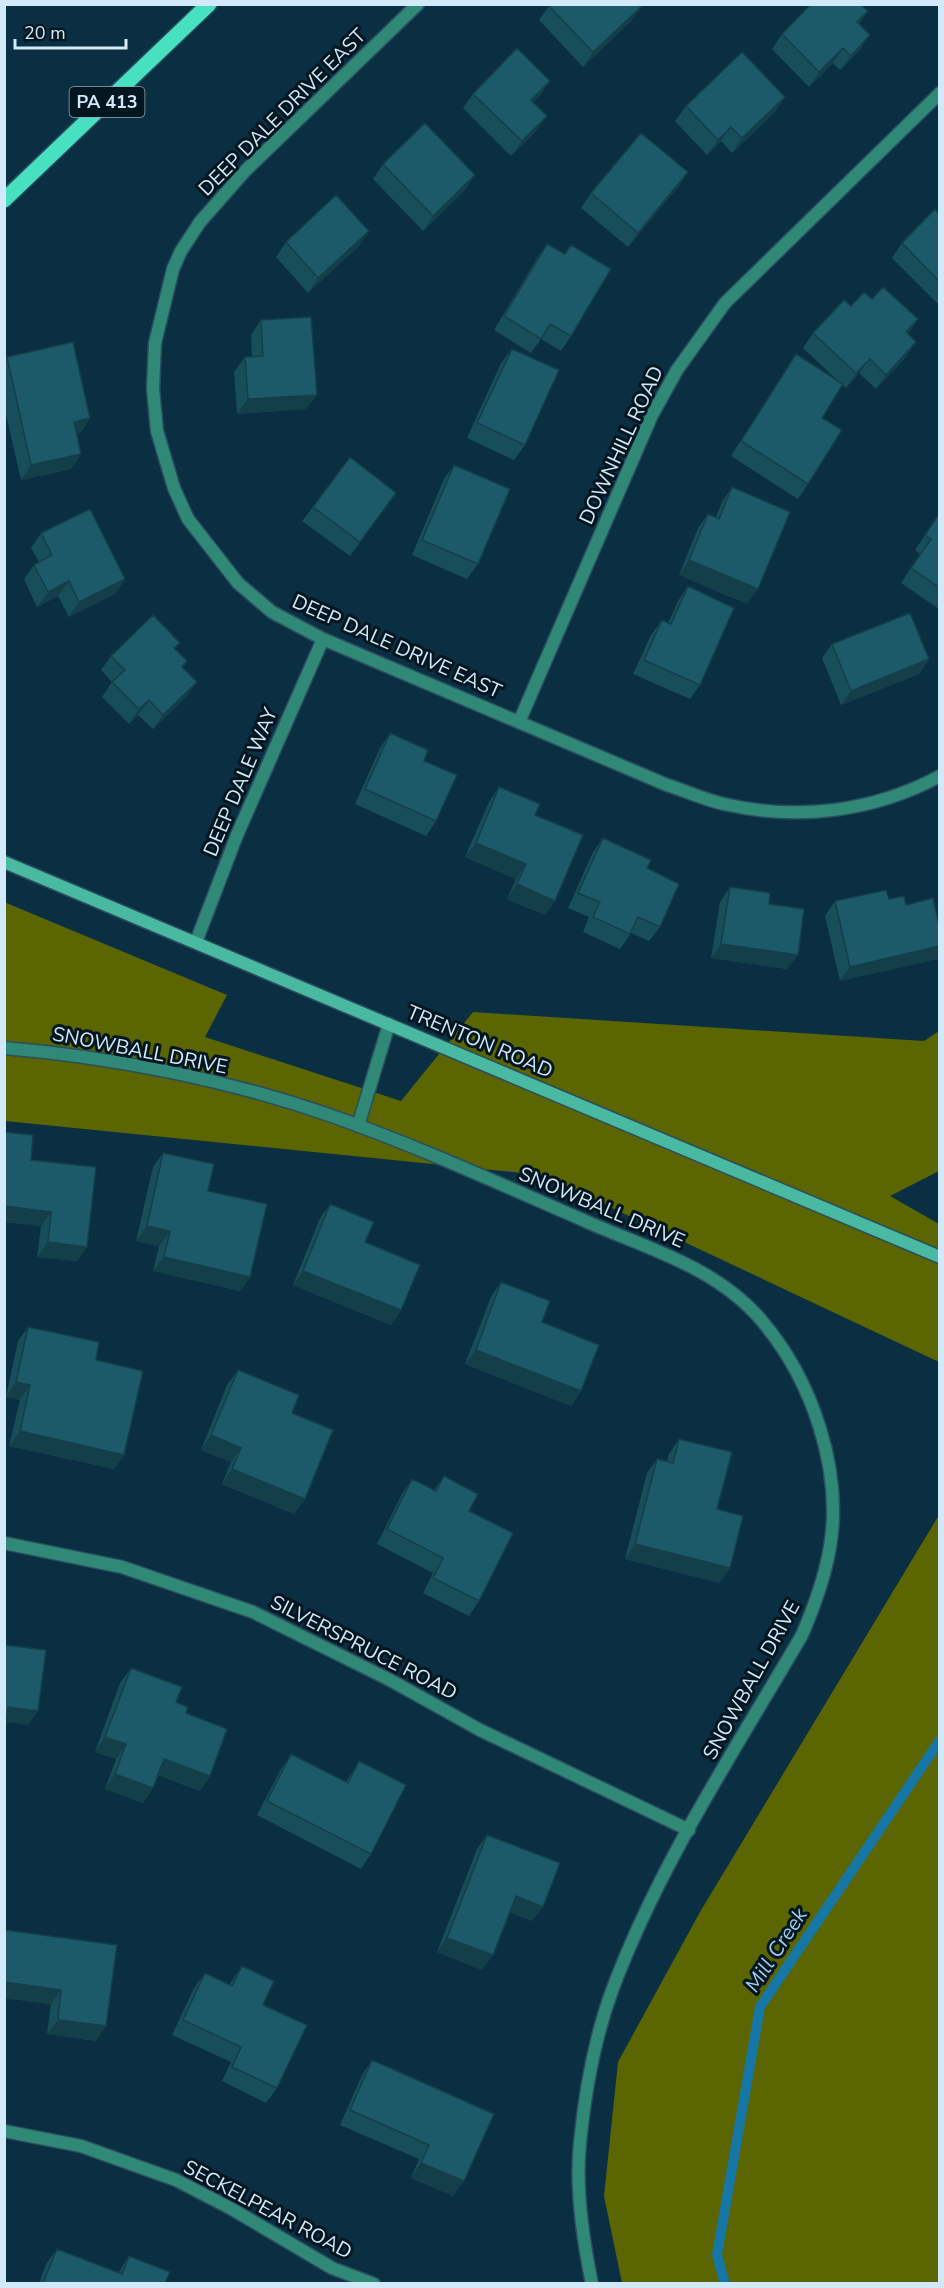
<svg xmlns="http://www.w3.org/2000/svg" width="944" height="2288" viewBox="0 0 944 2288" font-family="'Nunito Sans',sans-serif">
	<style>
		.forest { fill: #5b6501 }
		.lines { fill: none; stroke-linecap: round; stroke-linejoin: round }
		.stream { stroke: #1677a6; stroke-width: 10 }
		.street-casing { stroke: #2b4d5f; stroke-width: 15 }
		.secondary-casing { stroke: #2b4d5f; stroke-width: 15 }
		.primary-casing { stroke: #2b4d5f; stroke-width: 18 }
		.street { stroke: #2f8976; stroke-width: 12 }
		.secondary { stroke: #49b9a1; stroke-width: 12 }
		.primary { stroke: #47e1c2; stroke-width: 15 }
		.wall { fill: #184d5a }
		.shaded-wall { fill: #143f4a }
		.building { fill: #1c5a69; stroke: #143f4a; stroke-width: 1.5 }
		.labels { text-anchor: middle; stroke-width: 6; stroke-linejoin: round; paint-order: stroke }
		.shield { fill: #041620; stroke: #94aab7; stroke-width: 1.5 }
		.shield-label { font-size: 18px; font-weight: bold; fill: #d1e9f8 }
		.street-label { font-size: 20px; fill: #d1e9f8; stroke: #041620 }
		.water-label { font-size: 21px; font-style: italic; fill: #9ecfee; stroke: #041620 }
	</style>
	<rect width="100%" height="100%" fill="#0b2f42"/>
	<path class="forest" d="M4,902L227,995L205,1037L401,1101L473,1012L924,1041L939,1031V1171L890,1196L939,1224V1362L542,1175L5,1121Z
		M939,1515V2283H622L604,2196L618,2062L700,1912Z"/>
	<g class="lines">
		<path class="stream" d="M725,2284L717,2255L760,2007L940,1740"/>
		<g class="street-casing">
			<path id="street" d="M418,4L245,171L200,222L181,251L173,269L155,343L153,389L157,431L174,488L188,519L238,583L272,612L323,639L667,785C686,791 705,800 724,804C797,821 873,812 940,776
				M519,722L652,415L677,370L725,303L940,93
				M196,942L237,835L323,639
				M4,1048C113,1057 229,1080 332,1116C417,1146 500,1184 583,1220C645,1248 716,1266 762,1321C812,1380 843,1470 830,1547C825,1577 814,1607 802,1635C735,1750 660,1863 613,1988C595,2036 585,2092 580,2143C575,2188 583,2240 592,2284
				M358,1126L389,1024
				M4,1543L122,1567L253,1612L390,1680L480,1730L689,1830
				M4,2131L81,2146L176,2180L232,2209L332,2268L374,2284"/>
		</g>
		<g class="secondary-casing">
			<path id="secondary" d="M4,862L940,1257"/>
		</g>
		<g class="primary-casing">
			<path id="primary" d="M4,200L209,4"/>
		</g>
		<use href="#street" class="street"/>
		<use href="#secondary" class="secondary"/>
		<use href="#primary" class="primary"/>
	</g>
	<path class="wall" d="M549,6L641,7L630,22L583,67L539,20Z
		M868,11L859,24L860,50L840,70L833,63L809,87L772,49L782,34Z
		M550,81L540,95L533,103L536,131L511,156L463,108L473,94Z
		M785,97L775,112L732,153L721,141L707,155L675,121L686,106Z
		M383,164L475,175L465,190L423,231L373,179Z
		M688,172L678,187L628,247L581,208L591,193Z
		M939,214V302L938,304L892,258L902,243Z
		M369,231L359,246L308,293L276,257L286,242Z
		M547,244L565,254L571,245V336L561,351L541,339L531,353L494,330L537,258Z
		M872,299L918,319L908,334L906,357L876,389L859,373L846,388L842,385L822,418L808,484L798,499L731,456L786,369L796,354L840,383L803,348L813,333L851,306Z
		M261,320L306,409L237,414L234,372L245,357H252L251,335Z
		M512,349L525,445L514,460L467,438L501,363Z
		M7,357L90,418L80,433H76L81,454L71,469L21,480L4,406V360Z
		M454,465L478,564L467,579L412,555L444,479Z
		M732,487L747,604L679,575L698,528L708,514L716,517L722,502Z
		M396,493L350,556L302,521L313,507Z
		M939,514V609L901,583L920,554L915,550Z
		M41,533L125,579L115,594L69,617L58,596L37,607L24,579L34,565L39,562L31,548Z
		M688,586L700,685L690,699L633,674L651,635L662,620L668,623L678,601Z
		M832,644L929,659L919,674L841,705L822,658Z
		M176,649L183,667L187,696L153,729L138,715L129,724L102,697L112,682L101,670L111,656Z
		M390,733L424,761L436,821L426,836L355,804L380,748Z
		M499,787L535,815L555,901L545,915L507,899L516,879L465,857L489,802Z
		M603,838L647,868L660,927L649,941L631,933L620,949L583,932L589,917L568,908L593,852Z
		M730,887L769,904L787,969L711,958L720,902Z
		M904,896L840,981L825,916L835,901L889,899Z
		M4,1132L31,1160L77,1261L37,1257L41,1226L4,1222Z
		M163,1153L250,1277L240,1291L153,1271L159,1246L136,1241L153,1167Z
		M330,1204L365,1242L401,1310L391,1325L293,1285L320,1218Z
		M501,1282L542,1322L581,1391L571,1406L465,1364L491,1297Z
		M28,1327L96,1360L124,1455L114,1469L9,1446L20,1400L6,1397L18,1341Z
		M238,1370L292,1413L305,1499L294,1514L222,1484L231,1462L201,1450L227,1385Z
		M679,1439L717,1509L720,1583L625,1559L647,1473L657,1459L667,1461L669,1454Z
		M444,1476L469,1511L479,1601L469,1616L423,1593L433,1573L377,1544L402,1494L412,1479L434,1490Z
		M131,1668L176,1702L186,1713L210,1776L200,1791L158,1775L143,1803L105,1789L116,1759L95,1752L120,1683Z
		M291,1754L346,1782L359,1761L371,1854L361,1869L257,1815L281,1769Z
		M487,1835L532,1921L509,1912L493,1955L482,1970L437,1952L477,1849Z
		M5,1930L117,1945L96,2041L47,2034L51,2004L4,1998V1931Z
		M242,1966L263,2005L277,2088L266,2103L222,2081L231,2062L172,2035L194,1988L205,1973L229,1985Z
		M372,2060L464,2181L453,2196L411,2178L419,2159L340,2125L362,2075Z
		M57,2249L118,2273L129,2256L165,2283H39L46,2264Z"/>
	<path class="shaded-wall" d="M641,7L630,22L583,67L593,52Z
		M868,11L857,26V22Z
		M870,35L860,50L840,70L851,56Z
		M843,48L833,63L809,87L819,72Z
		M550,81L540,95L520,115L531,100Z
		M785,97L775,112L732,153L742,138Z
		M547,116L536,131L511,156L522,141Z
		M731,127L721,141L707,155L718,140Z
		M688,172L678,187L628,247L638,233Z
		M475,175L465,190L423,231L433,216Z
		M369,231L359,246L308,293L318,278Z
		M918,319L907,334L906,332Z
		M916,342L906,357L876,389L886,375Z
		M870,359L859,373L846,388L856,373Z
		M317,395L306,409L237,414L248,399Z
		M90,418L80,433L63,436L74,422Z
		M81,454L71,469L21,480L31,465Z
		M689,560L758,589L747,604L679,575Z
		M125,579L115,594L69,617L79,602Z
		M69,581L58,596L37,607L48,592Z
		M929,659L919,674L841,705L851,691Z
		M197,682L187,696L153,729L163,715Z
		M149,700L138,715L129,724L139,709Z
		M476,843L526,864L516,879L465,857Z
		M517,884L555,901L545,915L507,899Z
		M721,944L798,955L787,969L711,958Z
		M939,946V959L840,981L850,967Z
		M4,1206L51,1212L41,1226L4,1222Z
		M147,1226L170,1231L159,1246L136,1241Z
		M48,1242L87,1247L77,1261L37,1257Z
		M164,1257L250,1277L240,1291L153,1271Z
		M303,1271L401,1310L391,1325L293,1285Z
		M476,1350L581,1391L571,1406L465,1364Z
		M16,1382L30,1385L20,1400L6,1397Z
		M20,1431L124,1455L114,1469L9,1446Z
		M211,1435L241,1448L231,1462L201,1450Z
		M232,1469L305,1499L294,1514L222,1484Z
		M635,1544L730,1568L720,1583L625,1559Z
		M8,1707L38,1711L28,1725L4,1722Z
		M105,1737L126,1744L116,1759L95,1752Z
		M164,1759L210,1776L200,1791L154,1773Z
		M115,1774L153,1788L143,1803L105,1789Z
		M516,1896L543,1907L532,1921L506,1911Z
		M447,1938L493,1955L482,1970L437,1952Z
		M4,1982L61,1990L51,2004L4,1998Z
		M58,2020L106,2026L96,2041L47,2034Z
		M421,2163L464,2181L453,2196L411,2178Z"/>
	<path class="building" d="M550,4H638L641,7L593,52L549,6Z
		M811,4H860L868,11L857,22L870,35L851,56L843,48L819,72L782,34Z
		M517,48L550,81L531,100L547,116L522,141L473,94Z
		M742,52L785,97L742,138L731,127L718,140L686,106Z
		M425,123L475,175L433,216L383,164Z
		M641,133L688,172L638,233L591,193Z
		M336,195L369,231L318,278L286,242Z
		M935,209L939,214V281L902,243Z
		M547,244L565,254L571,245L611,269L571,336L550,324L541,339L504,316Z
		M883,287L918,319L906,332L916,342L886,375L870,359L856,373L813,333L844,300L851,306L864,292L872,299Z
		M311,317L317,395L248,399L245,357L263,356L261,320Z
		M73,342L90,418L74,422L81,454L31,465L7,357Z
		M512,349L559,370L525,445L477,423Z
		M796,354L843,384L822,418L842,430L808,484L741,441Z
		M350,457L396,493L360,542L313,507Z
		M454,465L510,489L478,564L422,540Z
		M732,487L790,512L758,589L689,560L708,514L719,519Z
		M90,509L125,579L79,602L69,581L48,592L34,565L52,555L41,533Z
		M939,514V587L911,568L931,539L925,535Z
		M688,586L734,608L700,685L644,660L662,620L671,624Z
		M910,613L929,659L851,691L832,644Z
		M153,615L180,643L174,648L187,661L182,667L197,682L163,715L149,700L139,709L112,682L125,670L111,656Z
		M390,733L428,750L424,761L457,775L436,821L365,789Z
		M499,787L540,804L535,815L583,835L555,901L517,884L526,864L476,843Z
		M603,838L651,860L647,868L679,884L660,927L638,917L630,934L593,917L600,902L578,893Z
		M730,887L770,893L769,904L804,909L798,955L721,944Z
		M886,890L889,899L904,896L906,905L933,898L939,925V946L850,967L835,901Z
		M4,1132L33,1135L31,1160L96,1167L87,1247L48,1242L51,1212L4,1206Z
		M163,1153L214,1164L208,1191L267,1204L250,1277L164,1257L170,1231L147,1226Z
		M330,1204L374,1222L365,1242L420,1265L401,1310L303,1271Z
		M501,1282L550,1301L542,1322L599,1345L581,1391L476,1350Z
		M28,1327L99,1342L96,1360L143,1371L124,1455L20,1431L30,1385L16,1382Z
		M238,1370L299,1395L292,1413L333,1430L305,1499L232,1469L241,1448L211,1435Z
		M679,1439L732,1452L717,1509L743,1516L730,1568L635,1544L657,1459L673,1463Z
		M444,1476L478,1494L469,1511L513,1533L479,1601L433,1578L443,1558L387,1529L412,1479L436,1491Z
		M4,1645L46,1650L38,1711L8,1707L5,1731Z
		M131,1668L182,1687L176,1702L188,1707L186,1713L227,1729L210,1776L164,1759L153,1788L115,1774L126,1744L105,1737Z
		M291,1754L348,1783L359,1761L406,1785L371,1854L267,1801Z
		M487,1835L560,1863L543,1907L516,1896L493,1955L447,1938Z
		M5,1930L117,1945L106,2026L58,2020L61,1990L4,1982Z
		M242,1966L274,1981L263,2005L307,2025L277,2088L232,2067L241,2047L183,2020L205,1973L232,1986Z
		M372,2060L494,2114L464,2181L421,2163L429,2145L350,2110Z
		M57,2249L122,2274L129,2256L170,2272L165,2283H43Z"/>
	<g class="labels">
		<rect class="shield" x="69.5" y="87" width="75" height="30" rx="4.5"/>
		<g class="shield-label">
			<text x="107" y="108">PA 413</text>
		</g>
		<g class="street-label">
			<text transform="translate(282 112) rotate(-45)" y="7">DEEP DALE DRIVE EAST</text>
			<text transform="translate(621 445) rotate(-65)" y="7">DOWNHILL ROAD</text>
			<text transform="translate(397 646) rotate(24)" y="7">DEEP DALE DRIVE EAST</text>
			<text transform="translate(240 782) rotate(-67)" y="7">DEEP DALE WAY</text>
			<text transform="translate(480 1041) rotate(23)" y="7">TRENTON ROAD</text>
			<text transform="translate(140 1050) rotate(11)" y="7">SNOWBALL DRIVE</text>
			<text transform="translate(602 1207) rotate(23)" y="7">SNOWBALL DRIVE</text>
			<text transform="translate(364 1647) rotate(27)" y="7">SILVERSPRUCE ROAD</text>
			<text transform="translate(751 1680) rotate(-61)" y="7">SNOWBALL DRIVE</text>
			<text transform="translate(268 2209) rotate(28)" y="7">SECKELPEAR ROAD</text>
		</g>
		<g class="water-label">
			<text transform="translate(776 1950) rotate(-57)" y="7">Mill Creek</text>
		</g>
	</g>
	<rect width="944" height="2288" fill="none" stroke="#d1e9f8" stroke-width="12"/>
	<path d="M15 39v9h111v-9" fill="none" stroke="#d1e9f8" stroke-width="3"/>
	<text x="24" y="39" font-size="18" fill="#d1e9f8" stroke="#041620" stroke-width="4.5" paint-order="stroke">20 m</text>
</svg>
